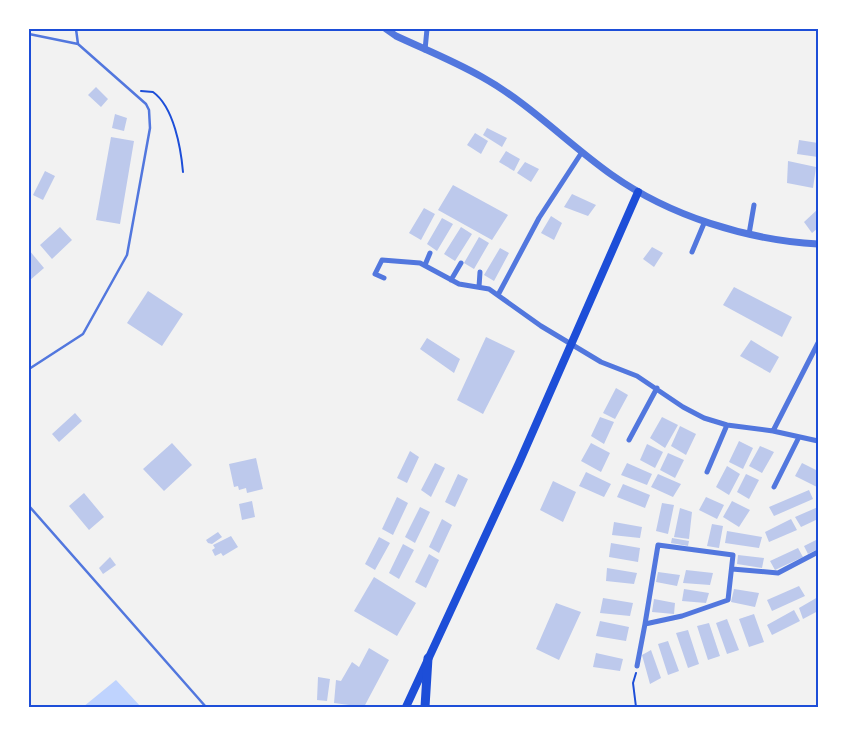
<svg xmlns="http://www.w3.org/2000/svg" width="847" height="736" viewBox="0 0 847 736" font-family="'Source Sans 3',sans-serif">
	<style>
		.water { fill: #bfd3fe }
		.building { fill: #bdc9ec }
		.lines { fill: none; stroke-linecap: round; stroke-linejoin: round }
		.path { stroke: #1d4ed8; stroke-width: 2 }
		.service { stroke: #5277de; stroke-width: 2.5 }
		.minor { stroke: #5277de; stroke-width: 5 }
		.tertiary { stroke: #5277de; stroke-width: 7 }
		.secondary { stroke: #1d4ed8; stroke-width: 8 }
		.primary { stroke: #1d4ed8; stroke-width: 9 }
		.neatline { fill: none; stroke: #1d4ed8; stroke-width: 2 }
	</style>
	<rect width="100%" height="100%" fill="#f2f2f2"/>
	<path class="water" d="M116,680L141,707H83Z"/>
	<path class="building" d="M96,87L108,99L101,107L88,95Z
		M115,114L127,118L124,131L112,128Z
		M487,128L507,138L502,147L483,135Z
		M475,133L488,141L481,154L467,145Z
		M111,137L134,141L120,224L96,220Z
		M799,140L818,143V157L797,154Z
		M506,151L520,159L514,171L499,162Z
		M788,161L816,167L813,188L787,183Z
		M525,162L539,169L531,182L517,173Z
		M45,171L55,176L43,200L33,195Z
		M453,185L508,215L492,240L438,210Z
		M572,194L596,205L588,216L564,207Z
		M424,208L435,214L421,240L409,233Z
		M818,209V228L812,233L804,222Z
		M551,216L562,223L554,240L541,233Z
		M442,218L453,224L437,251L427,244Z
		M60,227L72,240L52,259L40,245Z
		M461,227L472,234L455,261L444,254Z
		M479,237L489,243L474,269L464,263Z
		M652,247L663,253L654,267L643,259Z
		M500,248L509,253L494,281L484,275Z
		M29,250L44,268L29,281Z
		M734,287L792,317L782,337L723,305Z
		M148,291L183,314L162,346L127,323Z
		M486,337L515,351L483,414L457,400Z
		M427,338L460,359L454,373L420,349Z
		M751,340L779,357L770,373L740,356Z
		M616,388L628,395L615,419L603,413Z
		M75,413L82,421L59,442L52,434Z
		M600,417L614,422L604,444L591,436Z
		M662,417L678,425L665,448L650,438Z
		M680,426L696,434L686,455L671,446Z
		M739,441L753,448L743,469L729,462Z
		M172,443L192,465L164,491L143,469Z
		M591,443L610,453L601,472L581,461Z
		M647,444L663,452L655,468L640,460Z
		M760,446L774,452L762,473L749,466Z
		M410,451L419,457L407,483L397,478Z
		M668,453L684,460L675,478L660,470Z
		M256,458L263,489L247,493L246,488L239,490L238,486L234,487L229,464Z
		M435,463L445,468L431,497L421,490Z
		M627,463L652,474L647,485L621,475Z
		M802,463L818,471L817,487L795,476Z
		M727,466L740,474L729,495L716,487Z
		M586,472L611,484L604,497L579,486Z
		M458,474L468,479L455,507L445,502Z
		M658,474L681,484L673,497L651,487Z
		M746,474L759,480L749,499L737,492Z
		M553,481L576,492L563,522L540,510Z
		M623,484L650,495L645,508L617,497Z
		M809,490L813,499L774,516L769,507Z
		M84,493L104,517L89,530L69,506Z
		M397,497L408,503L393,535L382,529Z
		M706,497L724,505L717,519L699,510Z
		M252,501L255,517L242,520L239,504Z
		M732,501L750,510L739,527L723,517Z
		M662,503L674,505L668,534L656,531Z
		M420,507L430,512L415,543L405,537Z
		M818,507V519L801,527L795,517Z
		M680,508L692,512L689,539L674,537Z
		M442,519L452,525L439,553L429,547Z
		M791,519L797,530L769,542L765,532Z
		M614,522L642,527L640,538L612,535Z
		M712,524L723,526L719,548L707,546Z
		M727,531L762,537L759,548L725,543Z
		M218,532L222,537L212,544L208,543L206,540Z
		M231,536L238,547L223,556L221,553L215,556L212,550L215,548L213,545Z
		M379,537L390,543L375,570L365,564Z
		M672,538L689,541L688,546L671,543Z
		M818,539V549L808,554L804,546Z
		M611,543L640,548L638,562L609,557Z
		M403,544L414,550L399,579L389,573Z
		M798,548L803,557L775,570L770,561Z
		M429,554L439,560L426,588L415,582Z
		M738,555L764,558L762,568L737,564Z
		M110,557L116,565L103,574L99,568Z
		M607,568L637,573L634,584L606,581Z
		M686,570L713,573L710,585L683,583Z
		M658,572L680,575L677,586L656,582Z
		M374,577L416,603L397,636L354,611Z
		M799,586L805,596L772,611L767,600Z
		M684,589L709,593L706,603L682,601Z
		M734,589L759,593L755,607L731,602Z
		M818,597V611L803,619L799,608Z
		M603,598L633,603L630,616L600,613Z
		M654,599L675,603L674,614L652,612Z
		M556,603L581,612L559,660L536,649Z
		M794,610L800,621L772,635L767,625Z
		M754,614L764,642L749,647L739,619Z
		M727,619L739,650L727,654L716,623Z
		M600,621L629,627L626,641L596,636Z
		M709,623L720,656L708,660L697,626Z
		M688,630L699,664L688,668L676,633Z
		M668,641L679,671L668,675L658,644Z
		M369,648L389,660L364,707L334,703L336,680L341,681L352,662L359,667Z
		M651,650L661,678L650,684L642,655Z
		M596,653L623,659L620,671L593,667Z
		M318,677L330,679L327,701L317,700Z"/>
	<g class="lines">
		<path class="path" d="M141,91L153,92C174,107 181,149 183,172
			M636,707L633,683L636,673"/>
		<path class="service" d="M76,29L78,44
			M29,34L78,44L146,104L149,110L150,128L127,255L83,334L29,369
			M29,506L206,707"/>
		<path class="minor" d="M425,50L427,29
			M749,234L754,205
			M692,252L705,221
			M425,265L430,253
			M384,278L375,274L382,260L420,263L459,284L489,289L541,326L601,362L637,376L683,407L704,418L727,425L773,431L818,441
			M451,280L461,263
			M479,287L480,272
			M498,295L539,218L582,152
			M773,431L818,343
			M629,440L657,388
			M707,472L727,425
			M774,487L799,437
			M658,545L733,555L728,600L682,616L645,624Z
			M732,569L778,573L818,552
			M637,666L645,624"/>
		<path class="tertiary" d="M386,29L396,36C424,49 454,61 482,77C529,103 568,144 612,175C670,216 747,240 818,244"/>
		<path class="secondary" d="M406,707L519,463L638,192"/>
		<path class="primary" d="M425,707L428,658"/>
	</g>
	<rect width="847" height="736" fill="none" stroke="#ffffff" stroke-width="60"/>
	<rect x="30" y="30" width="787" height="676" class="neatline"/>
</svg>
